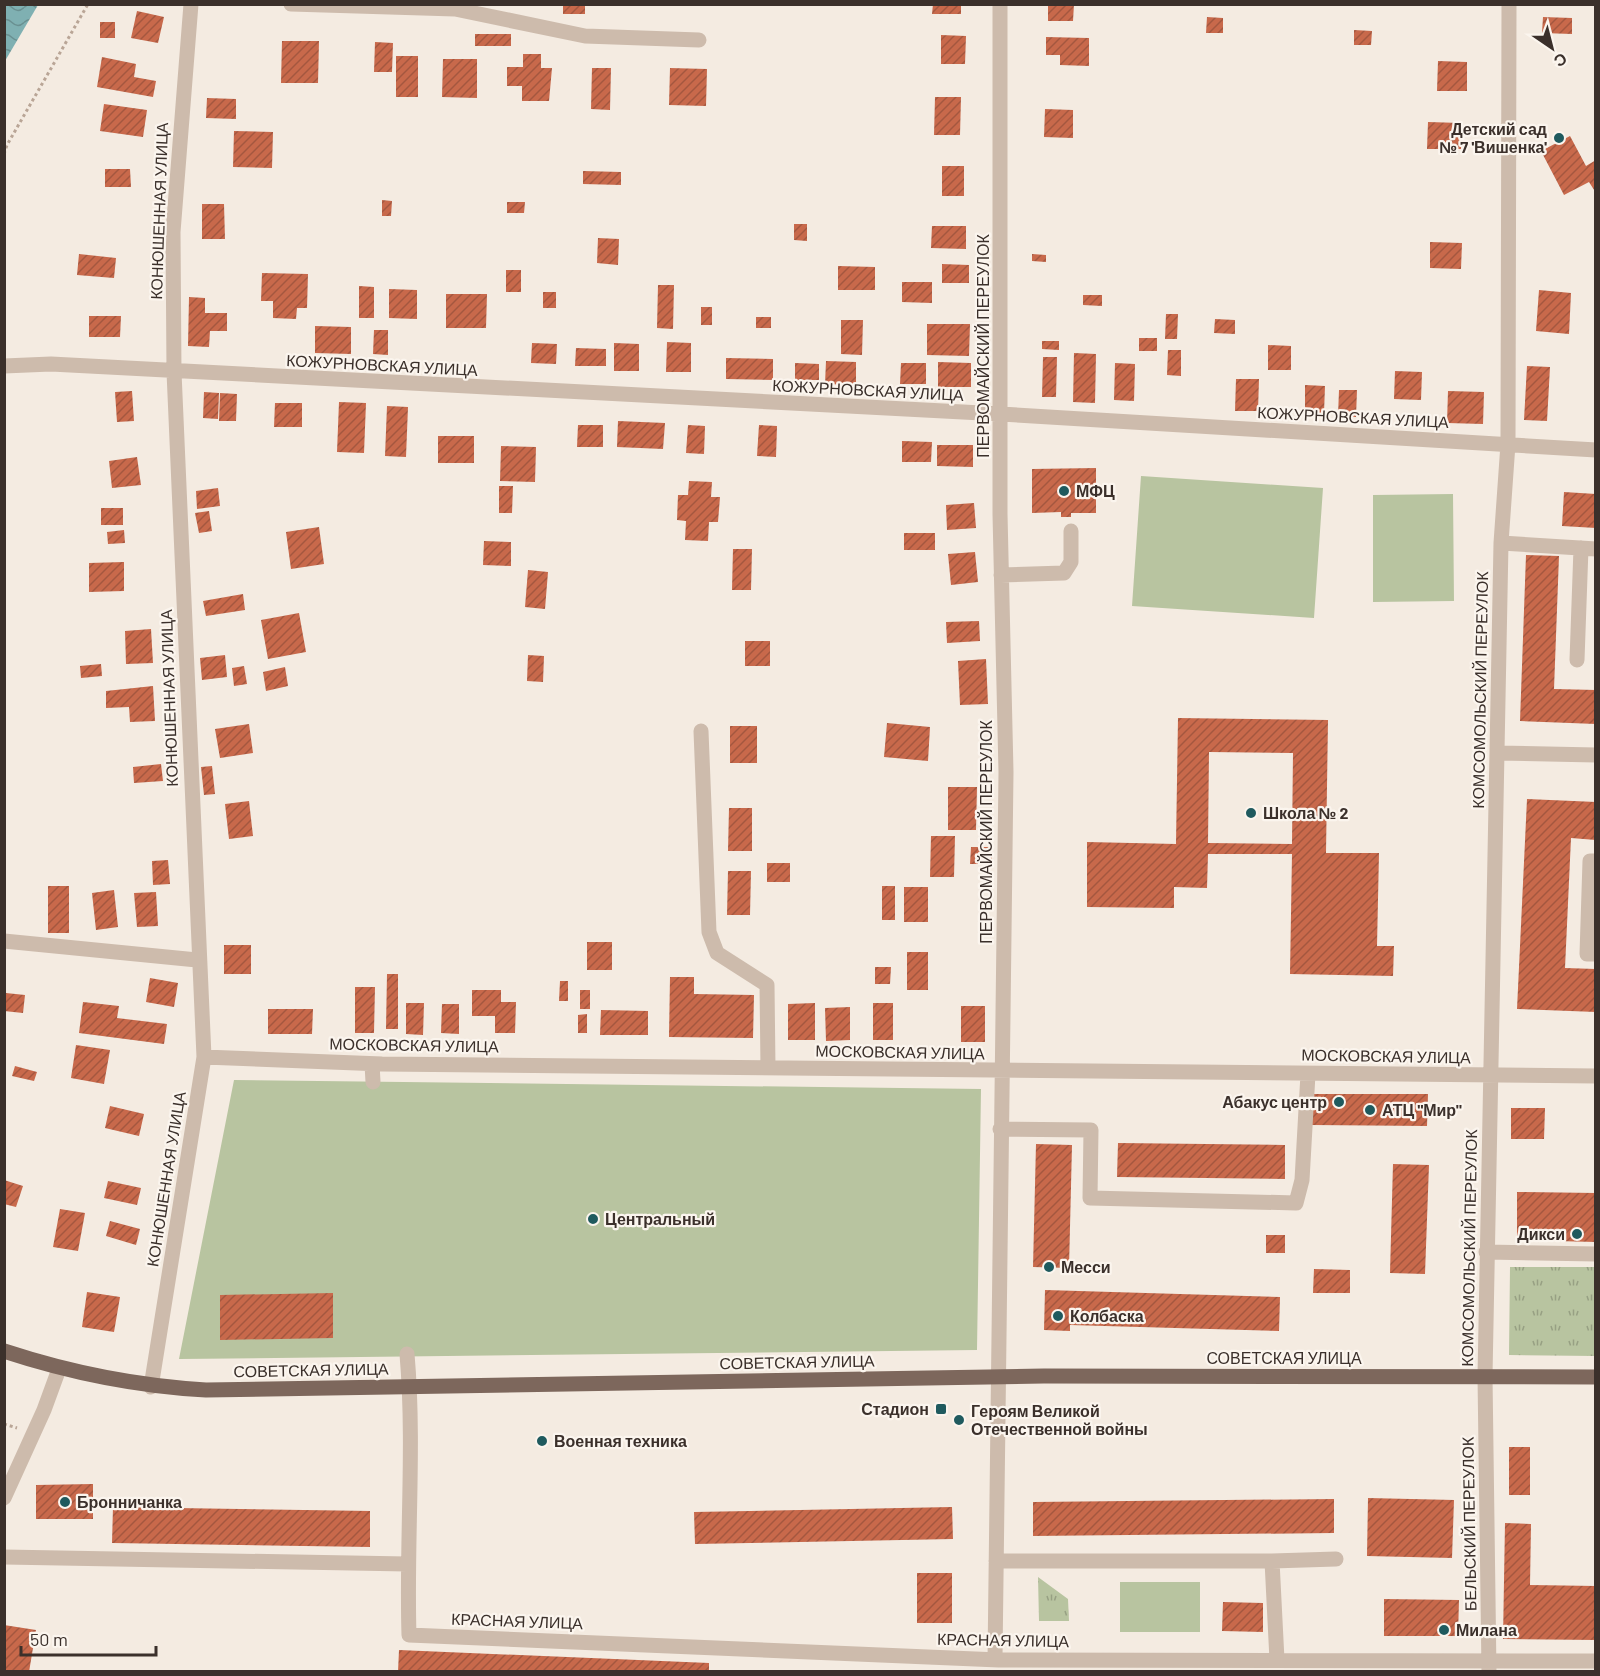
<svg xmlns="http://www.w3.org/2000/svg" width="1600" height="1676" viewBox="0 0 1600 1676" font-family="Barlow,sans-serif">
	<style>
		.park { fill: url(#park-tufts) }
		.pitch { fill: #b8c4a0 }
		.water { fill: url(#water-waves) }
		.building { fill: url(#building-hatch); fill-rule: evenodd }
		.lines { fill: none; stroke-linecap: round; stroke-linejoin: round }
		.path { stroke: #b9a596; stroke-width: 3; stroke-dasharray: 3 3; stroke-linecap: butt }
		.minor { stroke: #cdbbac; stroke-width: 15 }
		.major { stroke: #7d675c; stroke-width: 15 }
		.poi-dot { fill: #1f5a5e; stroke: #fbf5ee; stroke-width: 2 }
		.labels { text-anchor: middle; stroke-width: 4.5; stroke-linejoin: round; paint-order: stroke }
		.poi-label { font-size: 16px; font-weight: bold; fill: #3b302b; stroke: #fbf5ee; text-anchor: start }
		.street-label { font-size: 16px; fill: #3b302b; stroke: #fbf5ee }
	</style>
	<defs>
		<pattern id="park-tufts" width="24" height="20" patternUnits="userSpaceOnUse" patternTransform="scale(1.5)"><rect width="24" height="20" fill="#b8c4a0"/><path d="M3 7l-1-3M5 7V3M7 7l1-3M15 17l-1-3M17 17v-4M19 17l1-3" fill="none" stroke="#97a083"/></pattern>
		<pattern id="water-waves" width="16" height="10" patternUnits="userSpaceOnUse" patternTransform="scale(1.5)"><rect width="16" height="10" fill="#7fb0b2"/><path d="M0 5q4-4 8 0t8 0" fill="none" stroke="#699091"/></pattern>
		<pattern id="building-hatch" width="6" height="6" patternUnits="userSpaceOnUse" patternTransform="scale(1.5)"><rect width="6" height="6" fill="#c8694b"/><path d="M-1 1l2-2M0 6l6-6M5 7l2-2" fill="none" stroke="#a4573f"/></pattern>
	</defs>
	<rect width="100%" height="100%" fill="#f4ebe1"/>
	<path class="park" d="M1510,1267H1595V1356L1509,1355Z
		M1038,1577L1068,1599L1069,1621H1039Z"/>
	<path class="pitch" d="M1141,476L1323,488L1314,618L1132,606Z
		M1453,494L1454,601L1373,602V495Z
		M234,1080L981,1089L977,1350L179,1359Z
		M1120,1582H1200V1632H1120Z"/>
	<path class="water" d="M5,4L38,5L5,61L4,5Z"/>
	<path class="building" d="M563,4H585V14H563Z
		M933,4H961V14H932Z
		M1048,4H1074L1073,21H1048Z
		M137,11L164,17L158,43L131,38Z
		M1207,17L1223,18V33H1206Z
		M1543,17L1572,18V34L1542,33Z
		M100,22H115V38H100Z
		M1354,30L1372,31L1371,45H1354Z
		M475,34H511V46H475Z
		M941,35L966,36L965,64H941Z
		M1046,37L1089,38V66L1060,65V55H1046Z
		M282,41H319L318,83H281Z
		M375,42L393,43L392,72H374Z
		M523,54H541V68H552L549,101H522V86H507V67H523Z
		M396,56H418V97H396Z
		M102,57L136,64L134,77L156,81L153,97L97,87Z
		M443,59H477V98L442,97Z
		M1438,61L1467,62V91H1437Z
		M592,68H611L610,110L591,109Z
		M670,68L707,69L706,106L669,105Z
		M935,97H961L960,135H934Z
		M207,98L236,99V119L206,118Z
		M104,104L147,110L143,137L100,131Z
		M1045,109L1073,110V138L1044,137Z
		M1428,122L1461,123V149H1427Z
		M234,131L273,132L272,168L233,167Z
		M1570,136L1586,166L1596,160V193L1589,182L1564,195L1541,151Z
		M942,166H964V196H942Z
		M105,169H130L131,187H105Z
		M583,171L621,172V185L583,184Z
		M382,200L392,201L391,216H382Z
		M507,202H525L524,213H507Z
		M202,204H224L225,239H202Z
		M794,224H807V241L794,240Z
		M932,226H966V249L931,248Z
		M598,238L619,239L618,265L597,263Z
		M1430,242L1462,243L1461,269L1430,268Z
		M79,254L116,258L114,278L77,275Z
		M1032,254L1046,255V262L1032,261Z
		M942,264L969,265V283H942Z
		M838,266L875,267V290H838Z
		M506,270H521V292H506Z
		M262,273L308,274L307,308H297L296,319L273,318V301H261Z
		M902,282H932V303L902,302Z
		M658,285H674L673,329L657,328Z
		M359,286L374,287V318H359Z
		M389,289L417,290V319L389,318Z
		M1539,290L1571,293L1569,334L1536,331Z
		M543,292H556V308H543Z
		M446,294H487L486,328H446Z
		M1083,295H1102V306L1083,305Z
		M189,297L205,298V313H227V331H210L209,347L188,346Z
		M701,307H712V325H701Z
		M1166,314H1178L1177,339H1165Z
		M89,316H121L120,337H89Z
		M756,317H771V328H756Z
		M1215,319L1235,320V334L1214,333Z
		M841,320H863L862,355L841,354Z
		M927,324H970L969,356L927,355Z
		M315,326L351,327V354L315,353Z
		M374,330H388V355L373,354Z
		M1139,338H1157V351H1139Z
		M1042,341H1059V350L1042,349Z
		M667,342L691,343V372H666Z
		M532,343L557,344L556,364L531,363Z
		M614,343L639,344V371H614Z
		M1268,345L1291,346V370H1268Z
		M576,348L606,349V366H575Z
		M1168,350H1181V376L1167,375Z
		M1074,353L1096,354L1095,403L1073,402Z
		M1043,357H1057L1056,397H1042Z
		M726,358L773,359V380L726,379Z
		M826,361L856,362V385L825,384Z
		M938,362L971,363V387H938Z
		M795,363L819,364V380H795Z
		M901,363H926V384H900Z
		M1115,363L1135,364L1134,401L1114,400Z
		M1527,366L1550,367L1547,421L1524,420Z
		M1395,371L1422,372L1421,400L1394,399Z
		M1236,379H1259L1258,411H1235Z
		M1305,385L1325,386L1324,413L1305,412Z
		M1339,390H1357L1356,417L1338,416Z
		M132,391L134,421L117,422L115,392Z
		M1448,391L1484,392L1483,424L1447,423Z
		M204,392L219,393L218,419L203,418Z
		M220,393L237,394L236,421H219Z
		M339,402L366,403L364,453L337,452Z
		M275,403H302V427H274Z
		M387,406L408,407L406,457L385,456Z
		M618,421L665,423L663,449L617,447Z
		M578,425H603V447H577Z
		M688,425L705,426L704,454L686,453Z
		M759,425L777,426L776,457L757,456Z
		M438,436H474V463H438Z
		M902,441L932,442L931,462H902Z
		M937,445H973V467L937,466Z
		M501,446L536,447L535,482L500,481Z
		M137,457L141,485L112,488L109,461Z
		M1096,468V513H1071V517H1061V512L1032,513V469Z
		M689,481L712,482L711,497H720L718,522H709L708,541L685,540L686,521L677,520L678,495H688Z
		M499,486H513L512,513H499Z
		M218,488L220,506L197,509L196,491Z
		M1564,492L1596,494V528L1562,526Z
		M974,503L976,528L947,530L946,505Z
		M101,508H123V525H101Z
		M209,511L212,531L199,533L195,513Z
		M319,527L324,564L291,569L286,532Z
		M124,530L125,543L108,544L107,532Z
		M904,533H935V550H904Z
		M484,541L511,542V566L483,565Z
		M733,549H752L751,590H732Z
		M975,552L978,582L951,585L948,554Z
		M1526,555L1559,556L1554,689L1596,690V724L1520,721Z
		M124,562V591L89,592V563Z
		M528,570L548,572L545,609L525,607Z
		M243,594L245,610L206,616L203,601Z
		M299,613L306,652L268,659L261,620Z
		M979,621L980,641L947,643L946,622Z
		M151,629L153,663L126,664L125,631Z
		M745,641H770V666H745Z
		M225,655L227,677L202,680L200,658Z
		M528,655L544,656L543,682L527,681Z
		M986,659L988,704L960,705L958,661Z
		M101,664L102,676L81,678L80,666Z
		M244,666L247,684L234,686L232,668Z
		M285,667L288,686L266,691L263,672Z
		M153,686L155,721L130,722L129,707L106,708V691Z
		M1178,718L1328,720L1326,853H1379L1377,946H1394L1393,976L1290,974L1292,854H1208L1207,888L1174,887V908L1087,907V842L1176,844ZM1209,752L1293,753L1292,844L1208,843Z
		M887,723L930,727L928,761L884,757Z
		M249,724L253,753L220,758L215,729Z
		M730,726H757V763H730Z
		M161,764L163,781L134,783L133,767Z
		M212,766L215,794L204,795L201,767Z
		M948,787H977L976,830H948Z
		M1527,799L1596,802V840L1571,838L1565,968L1596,969V1012L1517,1009Z
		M249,801L253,836L229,839L225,804Z
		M729,808H752V851H728Z
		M931,836H955L954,877H930Z
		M971,847H992V864H970Z
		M168,860L170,884L153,885L152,861Z
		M767,863H790V882H767Z
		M728,871H751L750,915H727Z
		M48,886H69V933H48Z
		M882,886H895V920H882Z
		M904,887H928V922H904Z
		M114,890L118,927L96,930L92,893Z
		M156,892L158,926L137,927L134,893Z
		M587,942H612V970H587Z
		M224,945H251V974H224Z
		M907,952H928V990H907Z
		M875,967H891L890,984H875Z
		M387,974H398V1029H386Z
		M670,977H694V994L754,995L753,1038L669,1037Z
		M150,978L178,983L174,1007L146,1002Z
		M560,981H568V1001H559Z
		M355,987H375L374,1033H355Z
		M472,990H501V1002H516L515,1033H495V1016H472Z
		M580,990H590V1009H580Z
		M6,993L25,995L23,1013L4,1011Z
		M83,1002L119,1006L117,1018L167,1024L164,1044L79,1033Z
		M406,1003H424L423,1035L406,1034Z
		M815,1003V1040H788V1004Z
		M873,1003H893V1040H873Z
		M442,1004H459V1034L441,1033Z
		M961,1006H985V1042H961Z
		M850,1007V1040L826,1041L825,1008Z
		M268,1009H313L312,1034H268Z
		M601,1010L648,1011V1035H600Z
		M587,1014V1033H578V1015Z
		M76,1045L110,1050L104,1084L71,1078Z
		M15,1066L37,1072L34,1081L12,1076Z
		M1312,1094H1428L1427,1126L1312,1125Z
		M110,1106L144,1114L139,1136L105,1128Z
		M1511,1108H1545L1544,1139H1511Z
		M1118,1143L1285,1145V1179L1117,1177Z
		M1036,1144L1072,1145L1069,1268L1033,1267Z
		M1393,1164L1429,1165L1425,1274L1390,1273Z
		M4,1180L23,1186L16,1207L4,1204Z
		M108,1181L141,1188L137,1205L104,1198Z
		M1517,1192L1596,1193V1242L1517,1240Z
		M60,1209L85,1213L78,1251L53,1247Z
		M110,1221L140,1229L136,1245L106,1236Z
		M1266,1235H1285V1253H1266Z
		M1314,1269L1350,1270V1293H1313Z
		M1045,1290L1280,1297L1279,1331L1070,1325V1331L1044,1330Z
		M87,1292L120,1297L114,1332L82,1327Z
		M333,1293V1338L220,1340V1295Z
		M1509,1447H1530V1495H1509Z
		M93,1484V1519H36V1485Z
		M1368,1498L1454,1500L1452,1558L1367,1556Z
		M1334,1499V1533L1033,1536V1502Z
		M113,1507L370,1511V1547L112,1543Z
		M952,1507L953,1539L695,1544L694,1512Z
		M1505,1523L1531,1524L1530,1585L1596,1586V1640L1503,1639Z
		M917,1573H952V1623H917Z
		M1384,1599L1459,1600L1458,1636H1384Z
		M1223,1602L1263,1603V1632L1222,1631Z
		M4,1625L36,1630L29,1672H4Z
		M399,1650L709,1663V1672H398Z"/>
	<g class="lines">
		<path class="path" d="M4,154L7,145L88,4
			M4,1424L17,1428"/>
		<path class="minor" d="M291,4L455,9V4
			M455,9L585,36L699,40
			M4,366L51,364L1001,414L1596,450
			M1501,543L1596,549
			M1001,575L1064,573L1071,562V531
			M1577,660L1581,548
			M701,731L709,932L717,953L767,985L768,1068
			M1497,753L1596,755
			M1596,861H1590L1587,954H1596
			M4,941L197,960
			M204,1057L382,1064L1596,1076
			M372,1064L373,1082
			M1000,1129L1091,1130L1090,1198L1296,1203L1302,1180L1308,1074
			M1486,1252L1596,1254
			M407,1354C415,1446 406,1542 409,1635L999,1660L1596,1661
			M151,1387L204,1057L174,372L173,232L191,4
			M4,1498L44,1410L59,1369
			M4,1557L407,1564
			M996,1561H1272L1277,1660
			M1272,1561L1336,1559
			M995,1659L1006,772L1000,514V4
			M1489,1672L1485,1376L1501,543L1508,444L1509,4"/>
		<path class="major" d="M4,1351C71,1373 136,1386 206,1390L1044,1376L1596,1377"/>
	</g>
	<g class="poi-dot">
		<circle cx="1559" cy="138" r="6"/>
		<circle cx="1064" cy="491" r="6"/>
		<circle cx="1251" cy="813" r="6"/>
		<circle cx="1339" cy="1102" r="6"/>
		<circle cx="1370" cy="1110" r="6"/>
		<circle cx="593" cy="1219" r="6"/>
		<circle cx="1577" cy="1234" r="6"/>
		<circle cx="1049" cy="1267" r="6"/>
		<circle cx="1058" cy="1316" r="6"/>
		<rect x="935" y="1403" width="12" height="12" rx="3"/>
		<circle cx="959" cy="1420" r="6"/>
		<circle cx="542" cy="1441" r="6"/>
		<circle cx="65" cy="1502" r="6"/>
		<circle cx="1444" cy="1630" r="6"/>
	</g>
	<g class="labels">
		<g class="poi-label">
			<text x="1547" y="135" text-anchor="end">Детский сад<tspan x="1547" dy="18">№ 7 'Вишенка'</tspan></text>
			<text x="1076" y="497">МФЦ</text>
			<text x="1263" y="819">Школа № 2</text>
			<text x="1327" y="1108" text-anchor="end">Абакус центр</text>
			<text x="1382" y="1116">АТЦ "Мир"</text>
			<text x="605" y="1225">Центральный</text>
			<text x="1565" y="1240" text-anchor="end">Дикси</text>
			<text x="1061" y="1273">Месси</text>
			<text x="1070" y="1322">Колбаска</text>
			<text x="929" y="1415" text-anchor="end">Стадион</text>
			<text x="971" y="1417">Героям Великой<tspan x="971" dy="18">Отечественной войны</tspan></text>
			<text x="554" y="1447">Военная техника</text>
			<text x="77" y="1508">Бронничанка</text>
			<text x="1456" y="1636">Милана</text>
		</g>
		<g class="street-label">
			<text transform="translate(159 211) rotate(-88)" y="6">КОНЮШЕННАЯ УЛИЦА</text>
			<text transform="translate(983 346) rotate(-90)" y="6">ПЕРВОМАЙСКИЙ ПЕРЕУЛОК</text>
			<text transform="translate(382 365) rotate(3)" y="6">КОЖУРНОВСКАЯ УЛИЦА</text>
			<text transform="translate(868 390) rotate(3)" y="6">КОЖУРНОВСКАЯ УЛИЦА</text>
			<text transform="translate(1353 417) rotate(3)" y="6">КОЖУРНОВСКАЯ УЛИЦА</text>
			<text transform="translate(1480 690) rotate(-89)" y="6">КОМСОМОЛЬСКИЙ ПЕРЕУЛОК</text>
			<text transform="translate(169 698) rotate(-92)" y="6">КОНЮШЕННАЯ УЛИЦА</text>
			<text transform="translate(986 832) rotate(-90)" y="6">ПЕРВОМАЙСКИЙ ПЕРЕУЛОК</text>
			<text transform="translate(414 1045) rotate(1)" y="6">МОСКОВСКАЯ УЛИЦА</text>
			<text transform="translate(900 1052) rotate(1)" y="6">МОСКОВСКАЯ УЛИЦА</text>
			<text transform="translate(1386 1056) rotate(1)" y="6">МОСКОВСКАЯ УЛИЦА</text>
			<text transform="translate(166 1179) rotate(-81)" y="6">КОНЮШЕННАЯ УЛИЦА</text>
			<text transform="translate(1469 1248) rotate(-89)" y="6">КОМСОМОЛЬСКИЙ ПЕРЕУЛОК</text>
			<text x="1284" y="1364">СОВЕТСКАЯ УЛИЦА</text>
			<text transform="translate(797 1362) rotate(-1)" y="6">СОВЕТСКАЯ УЛИЦА</text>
			<text transform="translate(311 1370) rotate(-1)" y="6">СОВЕТСКАЯ УЛИЦА</text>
			<text transform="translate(1469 1524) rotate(-91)" y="6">БЕЛЬСКИЙ ПЕРЕУЛОК</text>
			<text transform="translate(517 1621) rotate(2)" y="6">КРАСНАЯ УЛИЦА</text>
			<text transform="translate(1003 1640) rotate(1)" y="6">КРАСНАЯ УЛИЦА</text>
		</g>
	</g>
	<rect width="1600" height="1676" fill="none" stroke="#3b302b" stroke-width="12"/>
	<g transform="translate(1552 48) rotate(145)" stroke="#fbf5ee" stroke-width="4.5" paint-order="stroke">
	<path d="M0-4.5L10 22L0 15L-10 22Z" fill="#3b302b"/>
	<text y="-9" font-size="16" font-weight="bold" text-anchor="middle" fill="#3b302b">С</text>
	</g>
	<path d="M21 1646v9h135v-9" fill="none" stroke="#3b302b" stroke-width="3"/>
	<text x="30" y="1646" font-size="18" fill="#3b302b" stroke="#fbf5ee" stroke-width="4.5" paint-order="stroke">50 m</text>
</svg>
